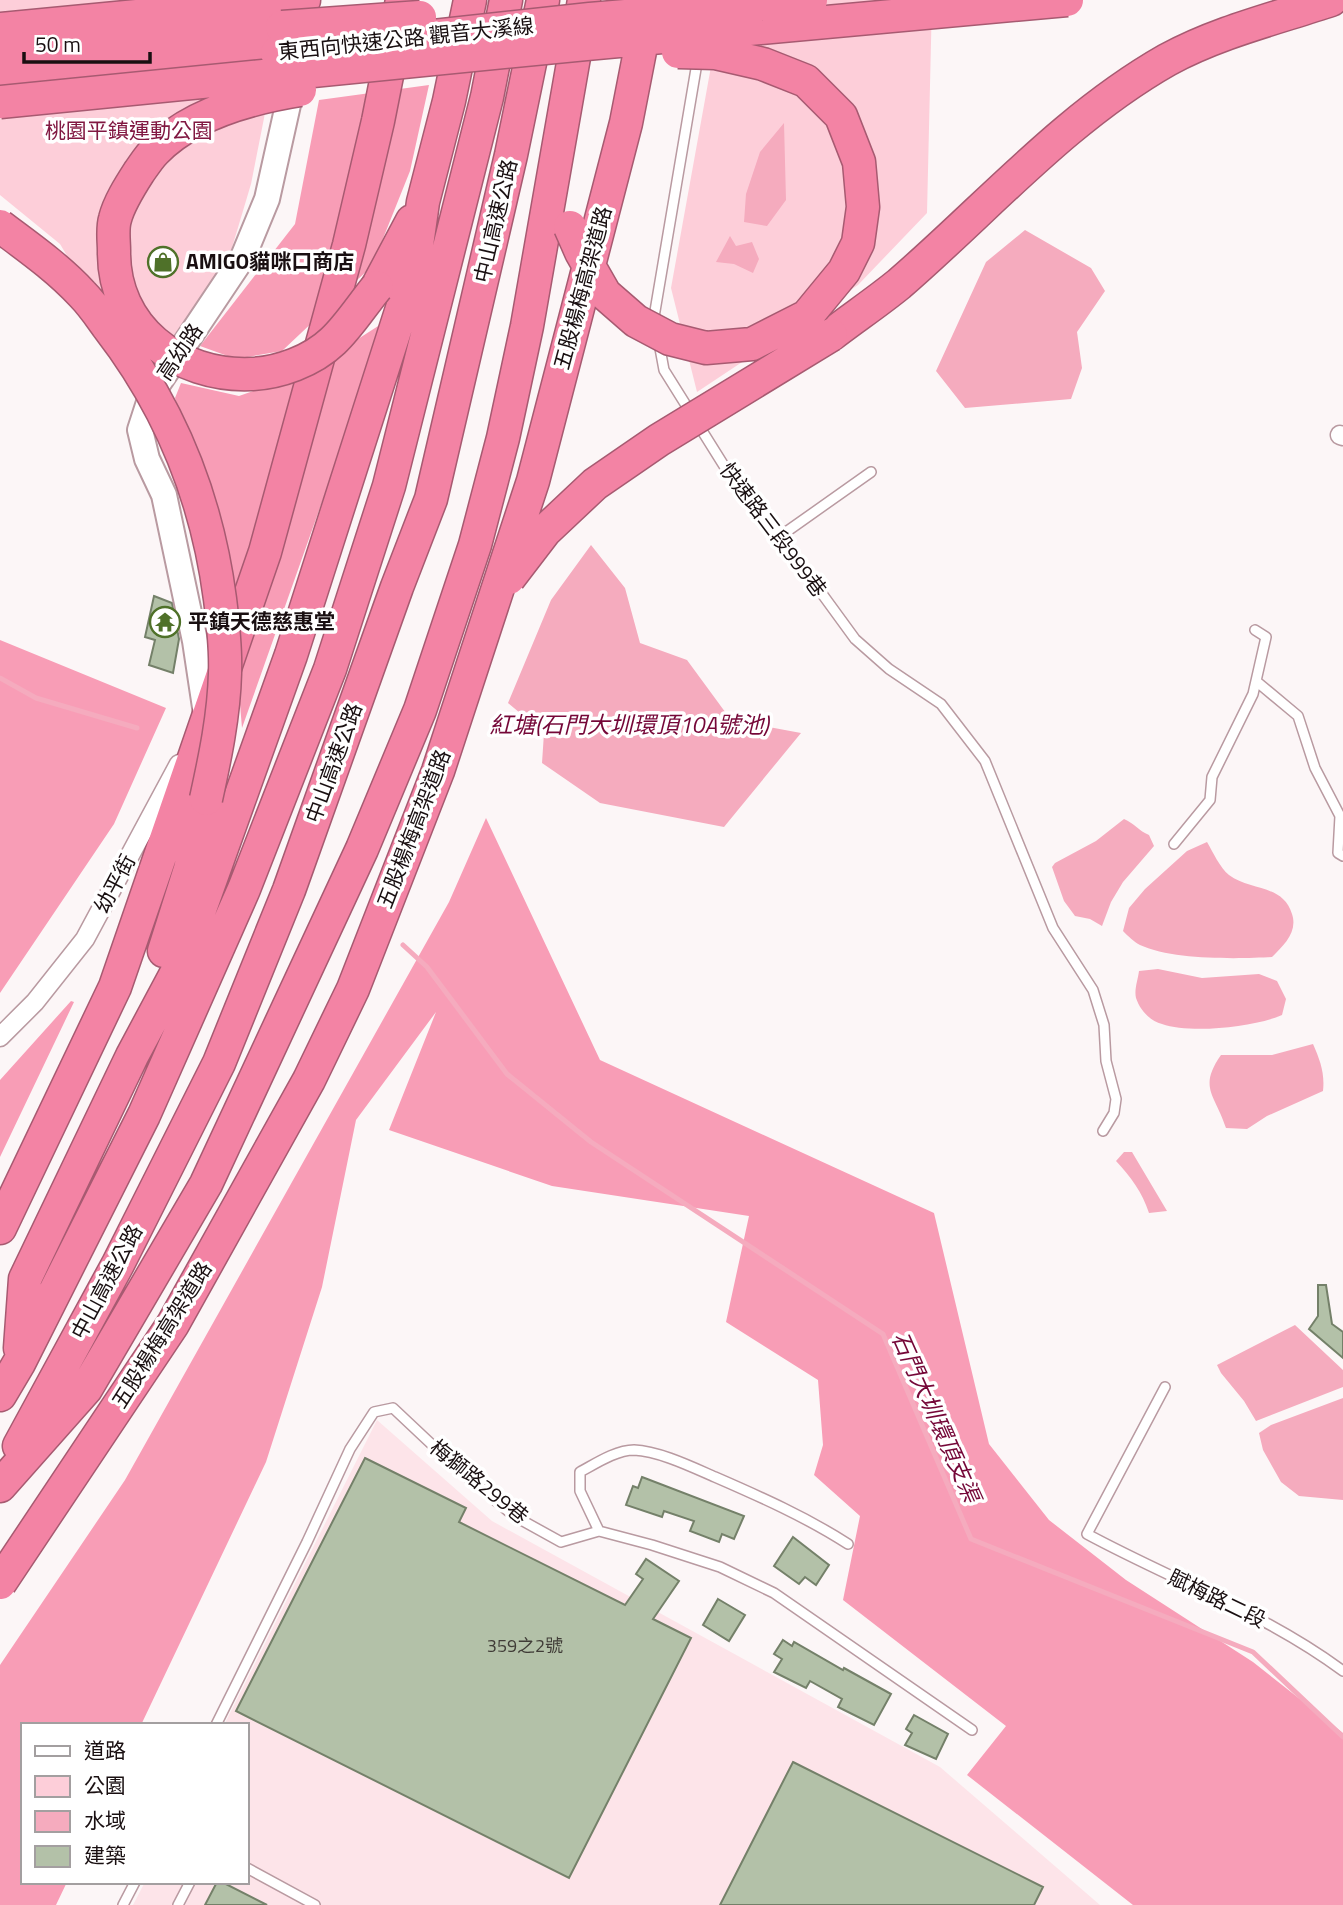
<svg xmlns="http://www.w3.org/2000/svg" width="1343" height="1905" viewBox="0 0 1343 1905" font-family="'Titillium Web','Noto Sans TC',sans-serif">
	<style>
		.built { fill: #fde4e9 }
		.green { fill: #fdced9 }
		.forest { fill: #f89db6 }
		.water { fill: #f5abbe }
		.lines { fill: none; stroke-linecap: round; stroke-linejoin: round }
		.stream { stroke: #f5abbe; stroke-width: 5 }
		.building { fill: #b3c1a8; stroke: #748069; stroke-width: 2 }
		.lane-casing { stroke: #b99aa1; stroke-width: 12 }
		.street-casing { stroke: #b99aa1; stroke-width: 21 }
		.secondary-casing { stroke: #b99aa1; stroke-width: 28 }
		.highway-casing { stroke: #a75a71; stroke-width: 35 }
		.lane { stroke: #fff; stroke-width: 9 }
		.street { stroke: #fff; stroke-width: 18 }
		.secondary { stroke: #fff; stroke-width: 24 }
		.highway { stroke: #f383a4; stroke-width: 32 }
		.highway-bridge-casing { stroke: #a75a71; stroke-width: 35; stroke-linecap: butt }
		.highway-bridge { stroke: #f383a4; stroke-width: 32 }
		.labels { text-anchor: middle; stroke-width: 7; stroke-linejoin: round; paint-order: stroke }
		.number-label { font-size: 18px; fill: #403c37 }
		.street-label { font-size: 21px; fill: #190f11; stroke: #fff }
		.park-label { font-size: 21px; fill: #811842; stroke: #fff }
		.poi-label { font-size: 21px; font-weight: bold; fill: #190f11; stroke: #fff; text-anchor: start }
		.water-label { font-size: 23px; font-style: italic; fill: #750738; stroke: #fff }
	</style>
	<rect width="100%" height="100%" fill="#fcf6f7"/>
	<path class="built" d="M377,1420L492,1521L940,1767L1100,1905H133L145,1882H247V1725H224Z"/>
	<path class="green" d="M0,0H279L286,7L251,184L228,261L163,357L140,378L60,244L0,195Z
		M723,0H932L927,213L858,285L697,392L671,288Z"/>
	<path class="forest" d="M429,85L410,171L372,266L282,351L236,359L200,346L295,224L319,100Z
		M386,321L242,728L228,560L175,398L181,383L239,396L305,373Z
		M0,640L166,708L114,824L0,993Z
		M486,818L600,1060L934,1213L989,1444L1049,1520L1126,1580L1253,1662L1343,1733V1905H1133L967,1775L1006,1726L843,1600L860,1516L814,1475L823,1445L818,1380L726,1322L749,1216L552,1186L389,1130L436,1012L356,1120L322,1287L266,1462L141,1725H23V1882H67L56,1905H0V1665L125,1480L449,902Z
		M71,1001L74,1002L0,1157V1080Z"/>
	<path class="water" d="M784,123L786,200L767,226L744,222L746,194L760,152Z
		M1025,230L1091,268L1105,291L1077,332L1082,368L1071,399L965,408L936,371L986,262Z
		M730,236L736,246L752,242L759,259L753,273L734,264L716,262Z
		M591,545L625,588L640,643L687,660L731,720L801,733L724,827L600,803L542,763L544,733L508,703L551,600Z
		M1124,819C1134,823 1139,831 1149,835L1154,846L1123,882L1111,902L1102,926L1090,919L1075,916L1064,901L1052,867L1055,863L1096,841Z
		M1207,842C1213,852 1220,868 1229,875C1250,891 1283,884 1292,914C1298,932 1284,945 1272,957C1237,959 1172,960 1140,945C1134,942 1128,936 1123,931L1129,908L1145,889L1187,851Z
		M1158,969L1202,978L1259,974L1277,981L1286,999L1282,1015C1255,1027 1191,1034 1162,1024C1150,1021 1140,1010 1136,998C1134,990 1138,979 1139,971Z
		M1313,1044C1320,1060 1325,1073 1323,1091L1267,1116L1247,1129L1226,1128C1215,1094 1198,1088 1221,1055H1272Z
		M1124,1152H1132L1167,1211L1149,1213C1142,1192 1131,1177 1116,1161Z
		M1295,1325L1343,1370V1387L1256,1421L1244,1401L1221,1373L1217,1365Z
		M1343,1398V1500L1299,1496L1281,1482L1263,1450L1259,1433L1271,1425Z"/>
	<g class="lines">
		<path class="stream" d="M0,678L36,698L137,728
			M403,945L427,967L507,1074L591,1142L883,1334L971,1539L1253,1652L1343,1737"/>
	</g>
	<path class="building" d="M154,596L172,603L179,639L173,673L149,665L155,640L145,637Z
		M1318,1285H1326L1332,1324L1343,1332V1358L1309,1329L1318,1316Z
		M365,1458L466,1508L459,1522L625,1605L643,1579L636,1574L646,1559L679,1581L653,1619L691,1638L569,1878L236,1711Z
		M642,1477L744,1516L734,1539L722,1534L719,1542L690,1531L694,1521L664,1511L662,1517L626,1505L633,1486L638,1488Z
		M793,1537L829,1565L816,1585L805,1577L799,1584L774,1566Z
		M718,1599L745,1615L729,1641L703,1625Z
		M783,1640L792,1646L794,1642L843,1670L844,1668L891,1694L874,1725L838,1707L842,1699L810,1681L806,1688L774,1672L782,1659L774,1654Z
		M914,1715L948,1734L936,1759L905,1745L912,1733L906,1729Z
		M793,1762L1043,1887L1034,1905H720Z
		M217,1882H222L267,1905H205Z"/>
	<g class="lines">
		<g class="lane-casing">
			<path id="lane" d="M655,323L654,317L698,57
				M659,343L664,370L726,469L793,554L855,639L889,669L941,704L985,761L1053,928L1093,990L1104,1025L1106,1061L1116,1099L1114,1113L1103,1131
				M779,537L871,472
				M1256,681L1298,716L1315,768L1340,816L1338,853L1343,856
				M1174,844L1210,800L1212,777L1253,694L1266,637L1255,630
				M1165,1387L1087,1534C1172,1580 1265,1613 1343,1671
				M599,1531L580,1491V1472C595,1464 616,1450 634,1450C659,1451 692,1467 715,1477C761,1497 806,1517 848,1544
				M216,1725L307,1542L350,1449L374,1412L393,1408L461,1472L514,1516L561,1542L599,1531L652,1545L720,1567L774,1593L972,1730
				M247,1868L315,1905
				M123,1905L135,1882
				M178,1905L190,1882"/>
		</g>
		<g class="street-casing">
			<path id="street" d="M1340,435L1343,436
				M0,1037L35,1002L85,939L179,764"/>
		</g>
		<g class="secondary-casing">
			<path id="secondary" d="M206,714L195,641L164,495L147,459L140,430L152,393L243,257L267,199L294,78"/>
		</g>
		<g class="highway-casing">
			<path id="highway" d="M0,29L304,0
				M0,54L282,27
				M0,78L277,53
				M377,287L412,221
				M831,335C853,318 877,302 899,284C987,208 1065,118 1167,60C1218,32 1277,18 1331,0
				M164,951L190,869L206,799
				M0,1228L115,987L265,552L349,245L378,121L402,0
				M20,1348L25,1279L132,1056L179,968L291,655L413,274L423,202L449,101L470,0
				M0,1395L19,1363L144,1115L244,889L330,669L389,486L487,97L506,0
				M19,1446L118,1264L219,1063L289,890L397,587L431,499L511,155L543,0
				M0,1486L86,1389L206,1184L362,849L420,710L475,545L503,438L527,326L584,0"/>
		</g>
		<use href="#lane" class="lane"/>
		<use href="#street" class="street"/>
		<use href="#secondary" class="secondary"/>
		<use href="#highway" class="highway"/>
		<g class="highway-bridge-casing">
			<path id="highway-bridge" d="M282,27L420,17
				M277,53L590,19L811,0
				M300,90C250,98 191,114 155,151C149,157 144,165 139,172C130,186 119,203 115,219C112,229 114,241 114,251C113,328 178,377 251,374C279,373 312,361 333,341C349,326 362,305 377,287
				M0,102L586,44L1067,0
				M0,226C28,247 58,268 82,294C92,304 100,316 108,327C170,407 207,499 220,599C223,623 226,648 225,673C224,715 215,758 206,799
				M570,227L581,252L605,294L636,321L670,339L706,348L752,344L807,316L844,271L858,243L863,207L859,162L841,116L806,81L763,64L715,53L678,52
				M509,578L545,531L595,484L659,440L831,335
				M0,1583L173,1324L309,1080L353,989L438,771L533,481L626,123L650,0"/>
		</g>
		<use href="#highway-bridge" class="highway-bridge"/>
	</g>
	<defs>
		<g id="shop-ring" transform="scale(1.575)"><circle r="9.5" fill="#fff" stroke="#4f7129" stroke-width="1.5"/><path d="M-5-2.5h2.3a2.7 3.5 0 0 1 5.4 0H5L5.5 6h-11ZM-1.5-2.5h3a1.5 2.3 0 0 0-3 0Z" fill="#4f7129"/></g>
		<g id="temple-ring" transform="scale(1.575)"><circle r="9.5" fill="#fff" stroke="#4f7129" stroke-width="1.5"/><path d="M0-6L5-2H3V0L6.5 2.5H4V6H1.5V3h-3V6H-4V2.5H-6.5L-3 0V-2H-5Z" fill="#4f7129"/></g>
	</defs>
	<g fill-rule="evenodd">
		<use href="#shop-ring" x="163" y="262"/>
		<use href="#temple-ring" x="165" y="622"/>
	</g>
	<g class="labels">
		<g class="number-label">
			<text x="525" y="1652">359之2號</text>
		</g>
		<g class="street-label">
			<text transform="translate(406 39) rotate(-6)" y="7">東西向快速公路 觀音大溪線</text>
			<text transform="translate(496 221) rotate(-77)" y="7">中山高速公路</text>
			<text transform="translate(583 288) rotate(-75)" y="7">五股楊梅高架道路</text>
			<text transform="translate(180 352) rotate(-56)" y="7">高幼路</text>
			<text transform="translate(773 530) rotate(53)" y="7">快速路三段999巷</text>
			<text transform="translate(334 763) rotate(-70)" y="7">中山高速公路</text>
			<text transform="translate(414 829) rotate(-69)" y="7">五股楊梅高架道路</text>
			<text transform="translate(115 884) rotate(-62)" y="7">幼平街</text>
			<text transform="translate(107 1282) rotate(-62)" y="7">中山高速公路</text>
			<text transform="translate(162 1335) rotate(-58)" y="7">五股楊梅高架道路</text>
			<text transform="translate(479 1482) rotate(39)" y="7">梅獅路299巷</text>
			<text transform="translate(1217 1599) rotate(26)" y="7">賦梅路二段</text>
		</g>
		<g class="park-label">
			<text x="129" y="138">桃園平鎮運動公園</text>
		</g>
		<g class="poi-label">
			<text x="186" y="269">AMIGO貓咪口商店</text>
			<text x="188" y="629">平鎮天德慈惠堂</text>
		</g>
		<g class="water-label">
			<text x="629" y="733">紅塘(石門大圳環頂10A號池)</text>
			<text transform="translate(936 1417) rotate(66)" y="8">石門大圳環頂支渠</text>
		</g>
	</g>
	<rect x="21" y="1723" width="228" height="161" fill="#ffffff" stroke="#a39fa0" stroke-width="2"/>
	<rect x="35" y="1746" width="35" height="10" fill="#ffffff" stroke="#a39fa0" stroke-width="2"/>
	<text x="84" y="1758" font-size="21" fill="#190f11">道路</text>
	<rect x="35" y="1776" width="35" height="21" fill="#fdced9" stroke="#a39fa0" stroke-width="2"/>
	<text x="84" y="1793" font-size="21" fill="#190f11">公園</text>
	<rect x="35" y="1811" width="35" height="21" fill="#f5abbe" stroke="#a39fa0" stroke-width="2"/>
	<text x="84" y="1828" font-size="21" fill="#190f11">水域</text>
	<rect x="35" y="1846" width="35" height="21" fill="#b3c1a8" stroke="#a39fa0" stroke-width="2"/>
	<text x="84" y="1863" font-size="21" fill="#190f11">建築</text>
	<path d="M24 52v10h126v-10" fill="none" stroke="#190f11" stroke-width="3.5"/>
	<text x="35" y="52" font-size="21" fill="#190f11" stroke="#ffffff" stroke-width="5" paint-order="stroke">50 m</text>
</svg>
